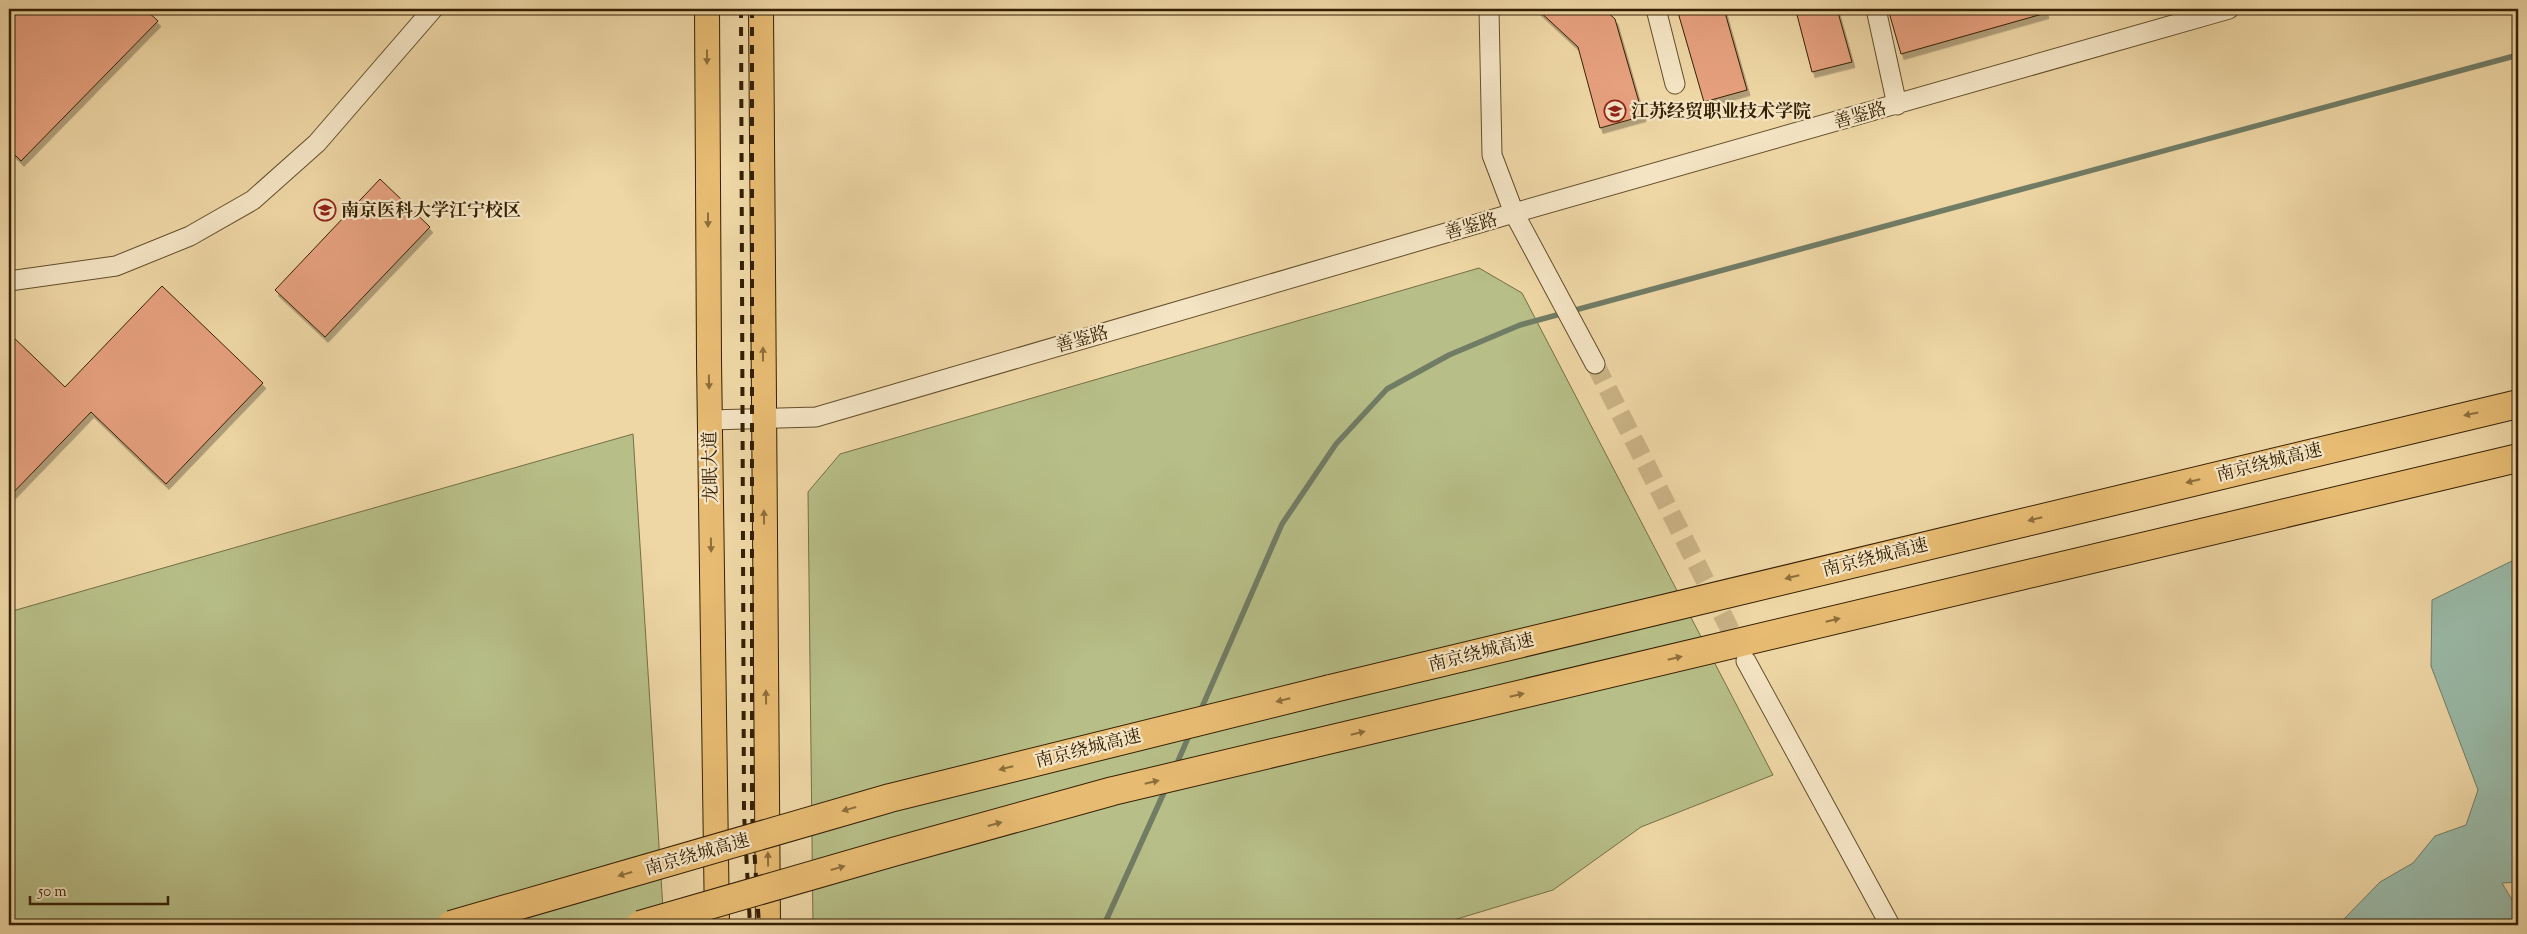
<svg xmlns="http://www.w3.org/2000/svg" width="2527" height="934" viewBox="0 0 2527 934" font-family="'Sorts Mill Goudy','Noto Serif SC',serif">
	<style>
		.green { fill: #b7be87; stroke: #766f45 }
		.water { fill: #99b9a7; stroke: #717c65 }
		.lines { fill: none; stroke-linecap: round; stroke-linejoin: round }
		.stream { stroke: #717c65; stroke-width: 5.5 }
		.building { fill: #e6a07e; stroke: #352003; filter: url(#shadow) }
		.minor-tunnel { stroke: #c9b285; stroke-width: 19; stroke-dasharray: 19 9; stroke-linecap: butt }
		.minor-casing { stroke: #634e2c; stroke-width: 21 }
		.major-casing { stroke: #352003; stroke-width: 26 }
		.highway-casing { stroke: #352003; stroke-width: 30 }
		.minor { stroke: #f4e4c4; stroke-width: 19 }
		.major { stroke: #e7bb72; stroke-width: 24 }
		.highway { stroke: #e7bb72; stroke-width: 28 }
		.rail { stroke: #352003; stroke-width: 4; stroke-dasharray: 9 9; stroke-linecap: butt }
		.highway-bridge-casing { stroke: #352003; stroke-width: 30; stroke-linecap: butt }
		.highway-bridge { stroke: #e7bb72; stroke-width: 28 }
		.oneway { fill: #8e6e3a }
		.labels { text-anchor: middle; stroke-width: 4.5; stroke-linejoin: round; paint-order: stroke }
		.poi-label { font-size: 18px; font-weight: bold; fill: #352003; stroke: #f4e4c4; text-anchor: start }
		.street-label { font-size: 18px; fill: #352003; stroke: #f4e4c4 }
	</style>
	<defs>
		<filter id="shadow"><feDropShadow dx="3" dy="5.5" stdDeviation="0" flood-color="#0004"/></filter>
	</defs>
	<rect width="100%" height="100%" fill="#eed6a5"/>
	<filter id="stains"><feTurbulence type="fractalNoise" baseFrequency=".004" numOctaves="4"/><feColorMatrix values="0 0 0 0 .2 0 0 0 0 .09 0 0 0 0 .02 0 0 0 .5 -.17"/></filter>
	<radialGradient id="worn" r=".72"><stop offset=".6" stop-color="#630" stop-opacity="0"/><stop offset="1" stop-color="#630" stop-opacity=".3"/></radialGradient>
	<path class="green" d="M1479,268L1522,293L1773,775L1641,827L1553,890L1437,925H813L808,492L840,454Z
		M633,434L664,925H9V612Z"/>
	<path class="water" d="M2516,559L2518,560V882L2502,883L2518,910V925H2342L2343,920L2380,882L2413,863L2435,836L2466,825L2478,790L2431,666L2432,600Z"/>
	<g class="lines">
		<path class="stream" d="M1199,714L1282,524L1336,444L1387,389L1449,355L1520,325L2518,55
			M1175,768L1191,731
			M1104,925L1166,788"/>
	</g>
	<path class="building" d="M9,9H145L158,21L21,161L9,149Z
		M1537,9H1604L1615,19L1643,116L1600,128L1578,47Z
		M1677,9H1724L1747,90L1704,102Z
		M1805,9H1837L1852,62L1812,72L1796,11Z
		M1888,9H2045L2046,13L1901,54Z
		M380,179L430,227L325,337L275,290Z
		M162,286L263,383L166,484L91,412L9,497V333L65,387Z"/>
	<g class="lines">
		<path class="minor-tunnel" d="M1595,364L1742,653"/>
		<g class="minor-casing">
			<path id="minor" d="M1489,9L1492,155L1514,213L1595,364
				M1656,9L1675,84
				M1876,9L1897,105
				M9,281L116,266L190,236L253,200L317,143L433,9
				M710,420L816,417L1514,213L2229,9
				M1746,661L1890,925"/>
		</g>
		<g class="major-casing">
			<path id="major" d="M707,9L709,360L717,925
				M761,9L768,925"/>
		</g>
		<g class="highway-casing">
			<path id="highway" d="M1330,689L2518,404
				M1311,744L2518,458"/>
		</g>
		<use href="#minor" class="minor"/>
		<use href="#major" class="major"/>
		<use href="#highway" class="highway"/>
		<path class="rail" d="M741,9L744,813L750,925
			M752,9V814L759,925"/>
		<g class="highway-bridge-casing">
			<path id="highway-bridge" d="M451,925L890,798L1330,689
				M640,925L893,852L1113,791L1311,744"/>
		</g>
		<use href="#highway-bridge" class="highway-bridge"/>
	</g>
	<defs><path id="oneway-solid" d="M-6-.8H1V-3.2L6.5 0L1 3.2V.8H-6Z" transform="scale(1.25)"/></defs>
	<g class="oneway">
		<use href="#oneway-solid" transform="translate(707 57) rotate(90)"/>
		<use href="#oneway-solid" transform="translate(708 220) rotate(90)"/>
		<use href="#oneway-solid" transform="translate(763 354) rotate(-90)"/>
		<use href="#oneway-solid" transform="translate(709 382) rotate(89)"/>
		<use href="#oneway-solid" transform="translate(2471 414) rotate(168)"/>
		<use href="#oneway-solid" transform="translate(2193 481) rotate(166)"/>
		<use href="#oneway-solid" transform="translate(764 517) rotate(-91)"/>
		<use href="#oneway-solid" transform="translate(2035 519) rotate(166)"/>
		<use href="#oneway-solid" transform="translate(711 545) rotate(89)"/>
		<use href="#oneway-solid" transform="translate(1792 577) rotate(166)"/>
		<use href="#oneway-solid" transform="translate(1833 620) rotate(-13)"/>
		<use href="#oneway-solid" transform="translate(1675 658) rotate(-13)"/>
		<use href="#oneway-solid" transform="translate(1517 695) rotate(-13)"/>
		<use href="#oneway-solid" transform="translate(766 697) rotate(-91)"/>
		<use href="#oneway-solid" transform="translate(1283 700) rotate(166)"/>
		<use href="#oneway-solid" transform="translate(1358 733) rotate(-13)"/>
		<use href="#oneway-solid" transform="translate(1006 768) rotate(166)"/>
		<use href="#oneway-solid" transform="translate(1152 782) rotate(-13)"/>
		<use href="#oneway-solid" transform="translate(849 809) rotate(164)"/>
		<use href="#oneway-solid" transform="translate(995 824) rotate(-15)"/>
		<use href="#oneway-solid" transform="translate(768 859) rotate(-91)"/>
		<use href="#oneway-solid" transform="translate(838 868) rotate(-16)"/>
		<use href="#oneway-solid" transform="translate(625 874) rotate(164)"/>
	</g>
	<defs>
		<g id="university-ring" transform="scale(1.125)"><circle r="9.5" fill="#f4e4c4" stroke="#8f2418" stroke-width="1.5"/><path d="M0-5L7-2L0 1L-7-2ZM-4 1L0 2.5L4 1V4Q0 6-4 4Z" fill="#8f2418"/></g>
	</defs>
	<g fill-rule="evenodd">
		<use href="#university-ring" x="1615" y="111"/>
		<use href="#university-ring" x="325" y="210"/>
	</g>
	<g class="labels">
		<g class="poi-label">
			<text x="1631" y="117">江苏经贸职业技术学院</text>
			<text x="341" y="216">南京医科大学江宁校区</text>
		</g>
		<g class="street-label">
			<text transform="translate(1860 115) rotate(-16)" y="6">善鉴路</text>
			<text transform="translate(1471 226) rotate(-16)" y="6">善鉴路</text>
			<text transform="translate(1082 339) rotate(-16)" y="6">善鉴路</text>
			<text transform="translate(2269 462) rotate(-14)" y="6">南京绕城高速</text>
			<text transform="translate(710 467) rotate(-91)" y="6">龙眠大道</text>
			<text transform="translate(1875 557) rotate(-14)" y="6">南京绕城高速</text>
			<text transform="translate(1481 652) rotate(-14)" y="6">南京绕城高速</text>
			<text transform="translate(1088 748) rotate(-14)" y="6">南京绕城高速</text>
			<text transform="translate(697 854) rotate(-16)" y="6">南京绕城高速</text>
		</g>
	</g>
	<rect width="2527" height="934" fill="none" stroke="#eed6a5" stroke-width="30"/>
	<rect x="10" y="10" width="2507" height="914" fill="none" stroke="#352003" stroke-width="2.5"/>
	<rect x="15" y="15" width="2497" height="904" fill="none" stroke="#352003"/>
	<path d="M30 896v8h138v-8" fill="none" stroke="#352003" stroke-width="2.5"/>
	<text x="38" y="896" font-size="15" fill="#352003" stroke="#f4e4c4" stroke-width="4" paint-order="stroke">50 m</text>
	<rect width="100%" height="100%" filter="url(#stains)"/>
	<rect width="100%" height="100%" fill="url(#worn)"/>
</svg>
